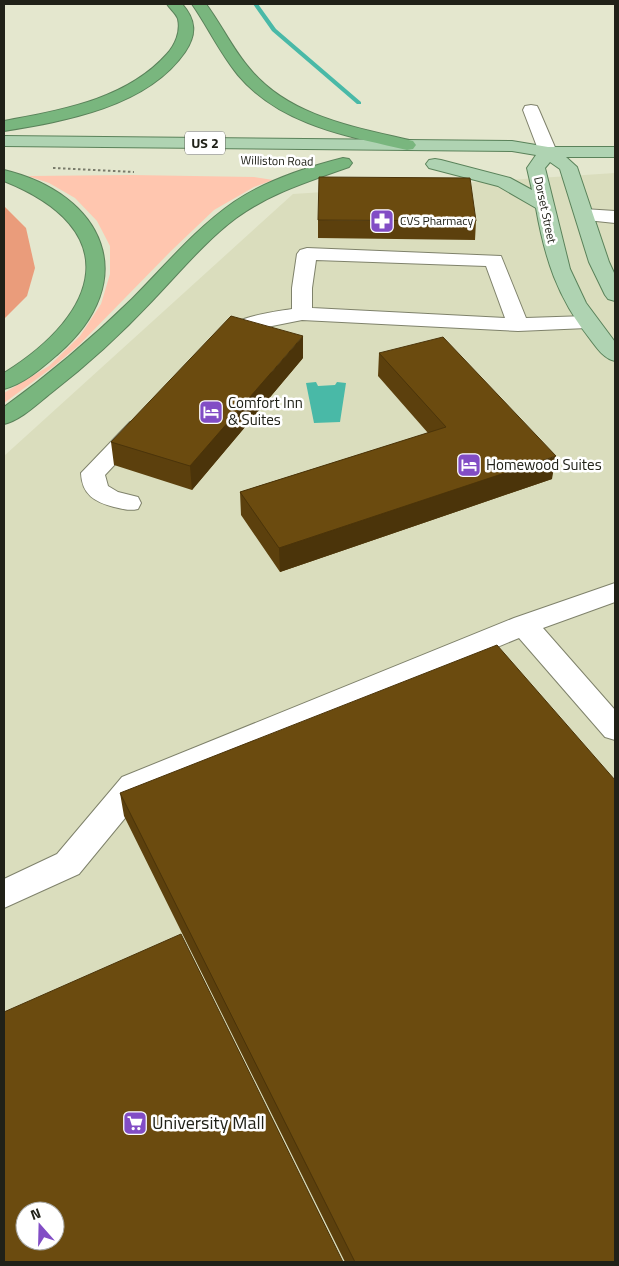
<svg xmlns="http://www.w3.org/2000/svg" width="619" height="1266" viewBox="0 0 619 1266" font-family="'Titillium Web',sans-serif">
	<style>
		.built { fill: #daddbd; fill-rule: evenodd }
		.green { fill: #ffc6af }
		.forest { fill: #ea9c7b }
		.water { fill: #49b9a7 }
		.lines { fill: none; stroke-linecap: round; stroke-linejoin: round }
		.stream { fill: #49b9a7; fill-rule: evenodd }
		.minor-casing { stroke: #7f826b; stroke-width: 2 }
		.major-casing { stroke: #5a825a; stroke-width: 2 }
		.highway-casing { stroke: #5a825a; stroke-width: 2 }
		.path { stroke: #797b6b; stroke-width: 2; stroke-dasharray: 2.5 2.5; stroke-linecap: butt }
		.minor { fill: #fff; fill-rule: evenodd }
		.major { fill: #afd3b2; fill-rule: evenodd }
		.highway { fill: #79b67e; fill-rule: evenodd }
		.wall { fill: #5c400d }
		.shaded-wall { fill: #4b340a }
		.building { fill: #6b4b0f; stroke: #4b340a; fill-rule: evenodd }
		.labels { text-anchor: middle; stroke-width: 5; stroke-linejoin: round; paint-order: stroke }
		.far-street-label { font-size: 12px; fill: #202118; stroke: #fff }
		.far-poi-label { font-size: 12px; fill: #202118; stroke: #fff; text-anchor: start }
		.shield { fill: #fff; stroke: #63645d; stroke-width: 1 }
		.shield-label { font-size: 14px; font-weight: bold; fill: #202118 }
		.poi-label { font-size: 15px; fill: #202118; stroke: #fff; text-anchor: start }
		.near-poi-label { font-size: 18px; fill: #202118; stroke: #fff; text-anchor: start }
	</style>
	<rect width="100%" height="100%" fill="#e4e7ce"/>
	<path class="built" d="M615,173V1262H4V456L293,194ZM25,1211H55V1241H25Z"/>
	<path class="green" d="M131,175L254,177L273,180L254,187L214,210L171,251L79,345L53,367L4,403V393L49,366L80,336L101,304L110,274V246L97,221L75,198L49,183L28,176Z"/>
	<path class="forest" d="M4,206L26,228L35,268L27,296L4,319Z"/>
	<path class="water" d="M316,382L318,386L335,385L337,382L346,383L340,422L314,423L306,383Z"/>
	<g class="lines">
		<path class="stream" d="M253,4H258L276,29L361,102V104H357L272,31Z"/>
		<g class="minor-casing">
			<path id="minor" d="M531,105L537,106L539,110L557,152L554,156L548,157L542,156L539,152L523,110L525,106Z
				M584,209L615,211V223L577,219L575,215L577,211Z
				M307,248L501,256L526,318L587,316L594,318L598,322L594,326L587,328L518,331L302,320L257,329L232,344L224,345L216,344L213,339C229,317 267,313 292,309V288L297,254L300,250ZM316,260L486,266L505,318L312,308V288Z
				M138,420L146,422L150,427L105,475L108,486L118,492L138,497L141,503L138,509C129,511 123,509 114,507C95,502 82,495 81,473L130,422Z
				M615,583V602L543,628L615,710V740L605,737L519,638L144,795L79,874L4,908V879L57,854L122,777L514,618Z"/>
		</g>
		<g class="major-casing">
			<path id="major" d="M4,136L512,141L548,147H615V157H566L577,167L609,262L615,275V301L608,299L605,295L589,262L560,169L550,162L545,168L570,269L586,303L615,342V361C604,359 597,348 590,339C557,297 545,259 536,208L498,186L429,168L426,164L429,160L435,159L441,160L510,178L532,190L527,168L536,155L512,151L4,146Z"/>
		</g>
		<g class="highway-casing">
			<path id="highway" d="M167,4H182C196,20 197,34 185,52C147,107 65,121 4,131V121C61,110 126,100 167,54C175,45 181,32 178,19C176,13 170,9 167,4Z
				M192,4H206C221,24 232,48 249,68C289,117 355,127 413,141L416,145L413,149L407,150C347,136 280,125 238,75C220,53 208,27 192,4Z
				M343,158L349,159L352,163L349,167C310,181 270,193 236,218C204,242 179,273 152,301C121,334 87,365 51,393C37,404 21,420 4,424V407C50,374 92,338 132,299C165,266 195,229 234,202C265,181 307,167 343,158Z
				M4,170C104,194 143,280 58,354C43,367 24,384 4,389V373C101,313 126,230 4,181Z"/>
		</g>
		<path class="path" d="M53,168L134,172"/>
		<use href="#minor" class="minor"/>
		<use href="#major" class="major"/>
		<use href="#highway" class="highway"/>
	</g>
	<path class="wall" d="M318,220L476,221L475,240L318,238Z
		M379,353L552,479L280,572L241,515L240,492L428,433L378,376Z
		M303,358L192,490L114,465L111,442Z
		M120,793L615,1262H345L124,816Z"/>
	<path class="shaded-wall" d="M303,336V358L192,490L190,466Z
		M556,456L552,479L280,572L279,548Z"/>
	<path class="building" d="M319,177L470,178L476,221L318,220Z
		M231,316L303,336L190,466L111,442Z
		M443,337L556,456L279,548L240,492L446,427L379,353Z
		M497,645L615,780V1262H355L120,793Z
		M181,934L343,1262H4V1012ZM25,1211H55V1241H25Z"/>
	<defs>
		<g id="pharmacy-square" transform="scale(1.25)"><rect x="-9" y="-9" width="18" height="18" rx="4" fill="#824dc5" stroke="#fff"/><path d="M-2-6h4v4h4v4h-4v4h-4v-4h-4v-4h4Z" fill="#fff"/></g>
		<g id="hotel-square" transform="scale(1.25)"><rect x="-9" y="-9" width="18" height="18" rx="4" fill="#824dc5" stroke="#fff"/><path d="M-6-4.5h1.5V1H6V5H4.5V3h-9V5H-6ZM-4 0a1.8 1.8 0 1 1 3.6 0ZM.5 0V-2.5h3Q6-2.5 6 0Z" fill="#fff"/></g>
		<g id="supermarket-square" transform="scale(1.25)"><rect x="-9" y="-9" width="18" height="18" rx="4" fill="#824dc5" stroke="#fff"/><path d="M-6-5.5h2.5l.6 2H6L4.5 2H-2.5L-4.4-4H-6ZM-1.5 3.2a1.3 1.3 0 1 0 .1 0ZM3 3.2a1.3 1.3 0 1 0 .1 0Z" fill="#fff"/></g>
	</defs>
	<g fill-rule="evenodd">
		<use href="#pharmacy-square" x="382" y="221"/>
		<use href="#hotel-square" x="211" y="412"/>
		<use href="#hotel-square" x="469" y="465"/>
		<use href="#supermarket-square" x="135" y="1123"/>
	</g>
	<g class="labels">
		<g class="far-street-label">
			<text transform="translate(277 161) rotate(1)" y="4">Williston Road</text>
			<text transform="translate(545 210) rotate(78)" y="4">Dorset Street</text>
		</g>
		<g class="far-poi-label">
			<text x="400" y="225">CVS Pharmacy</text>
		</g>
		<rect class="shield" x="185" y="131.5" width="40" height="23" rx="4"/>
		<g class="shield-label">
			<text x="205" y="148">US 2</text>
		</g>
		<g class="poi-label">
			<text x="228" y="408">Comfort Inn<tspan x="228" dy="17">&amp; Suites</tspan></text>
			<text x="486" y="470">Homewood Suites</text>
		</g>
		<g class="near-poi-label">
			<text x="152" y="1129">University Mall</text>
		</g>
	</g>
	<rect width="619" height="1266" fill="none" stroke="#202118" stroke-width="10"/>
	<g transform="translate(40 1226) rotate(340)"><circle r="24" fill="#ffffff" stroke="#a6a6a3"/>
	<path d="M0-4L9 19L0 12L-9 19Z" fill="#824dc5"/>
	<text y="-8" font-size="14" font-weight="bold" text-anchor="middle" fill="#202118">N</text>
	</g>
</svg>
